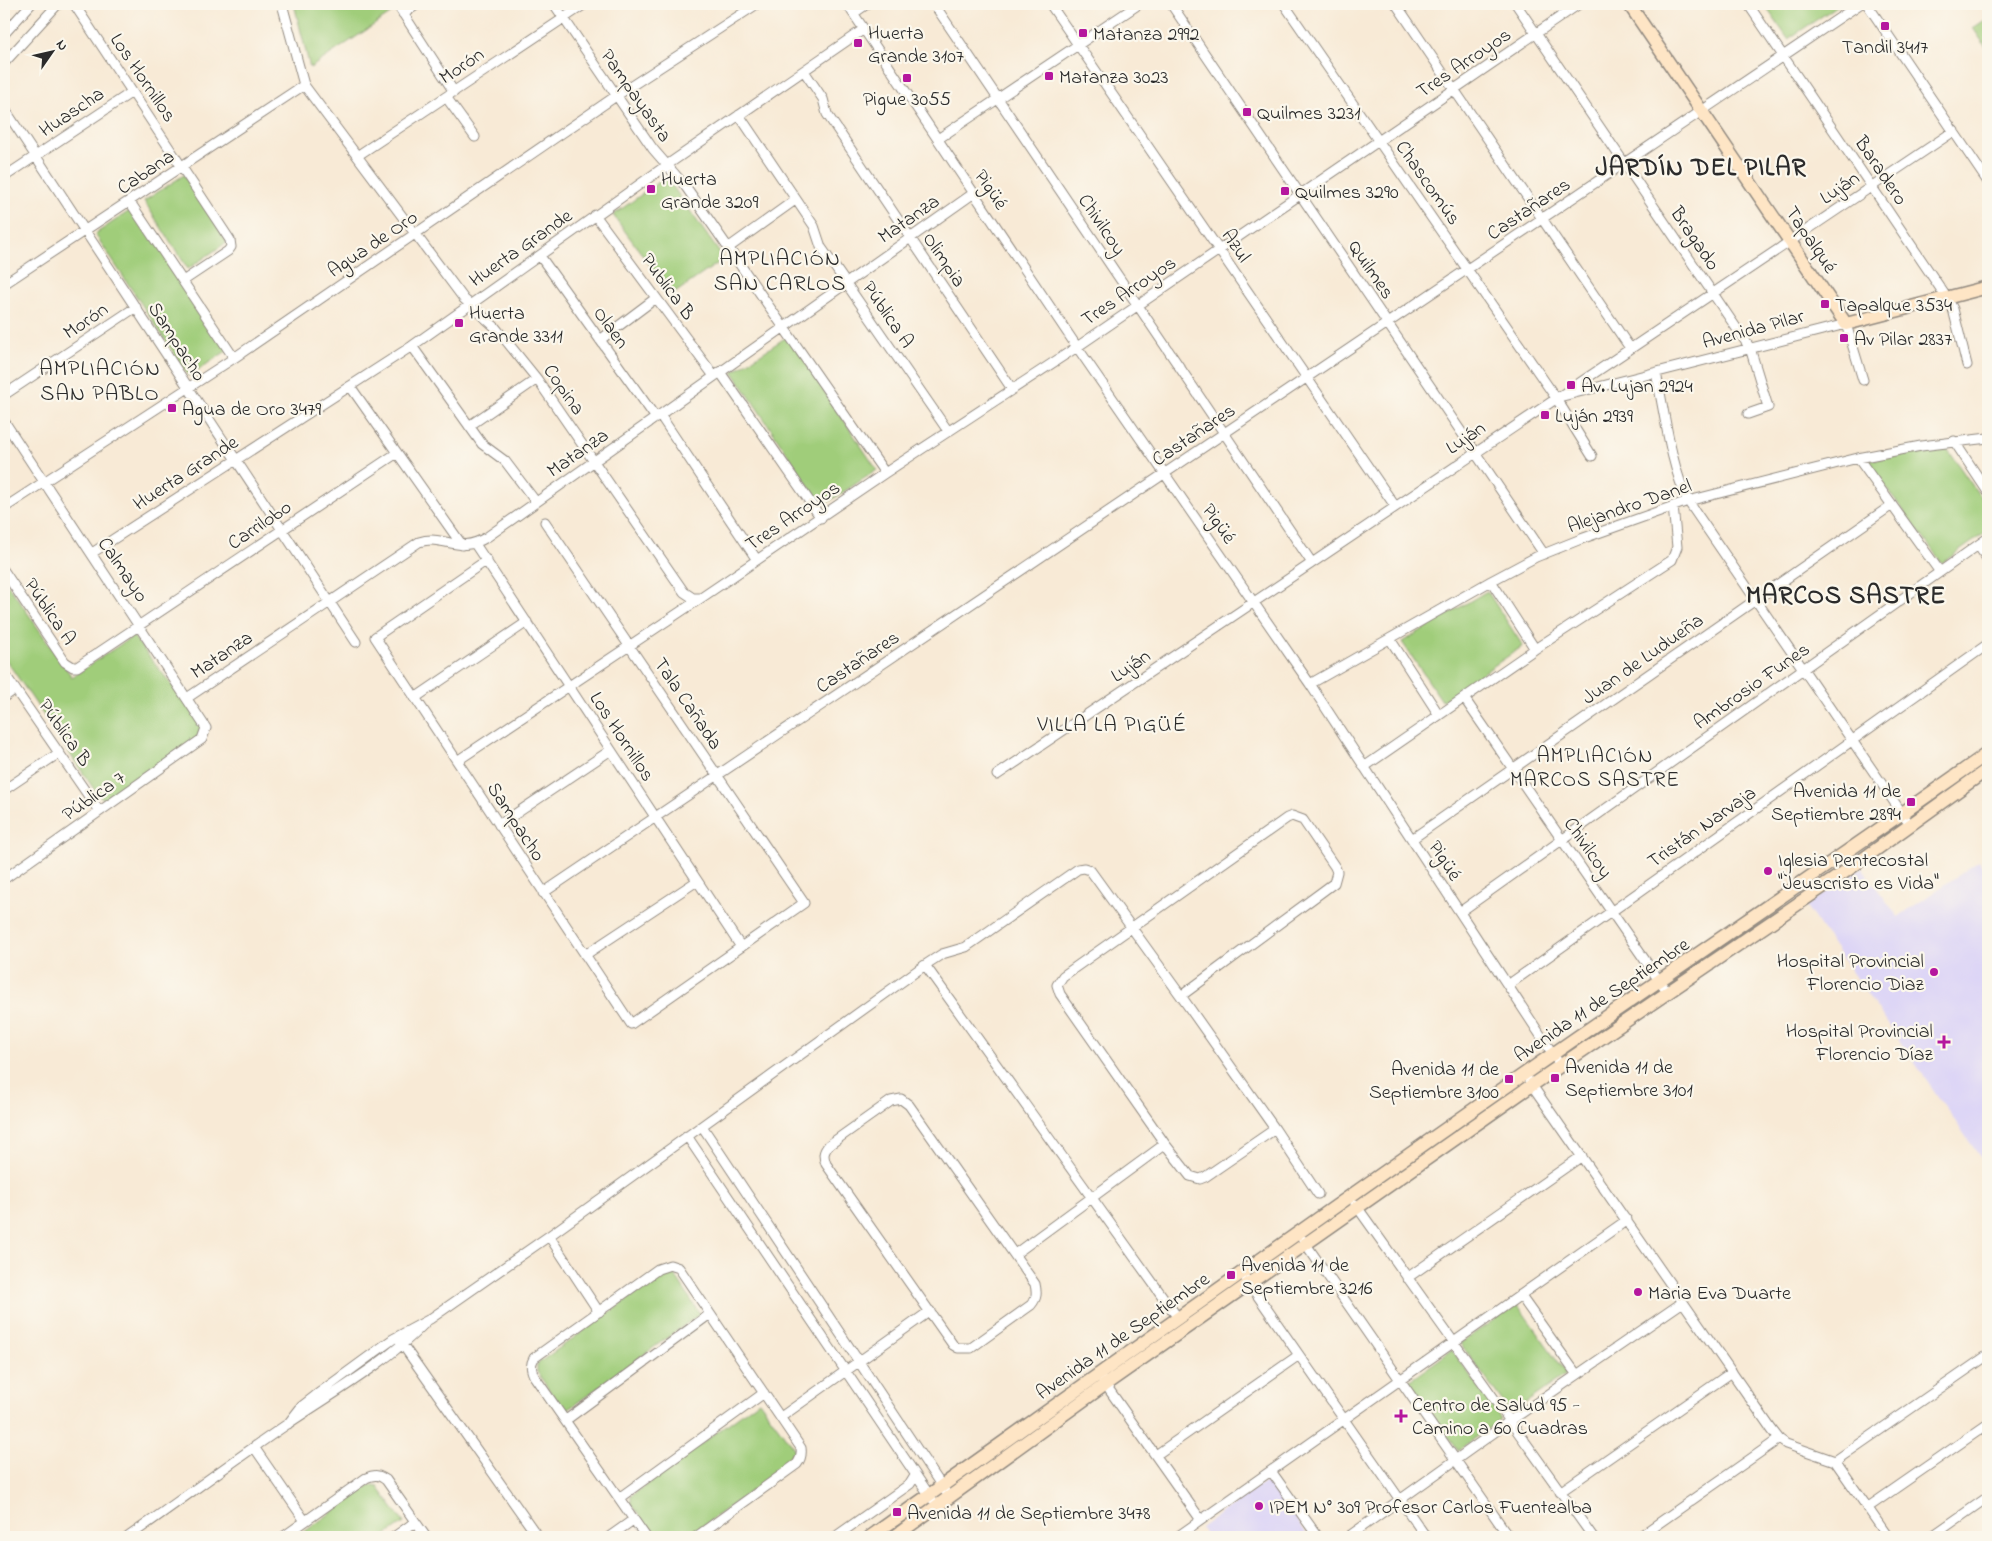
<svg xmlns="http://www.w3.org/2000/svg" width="1992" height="1541" viewBox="0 0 1992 1541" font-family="'Indie Flower',sans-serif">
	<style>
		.built { fill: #ddd5f6 }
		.green { fill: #a0cd7a; stroke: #667c52 }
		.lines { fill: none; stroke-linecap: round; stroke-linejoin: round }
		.street-casing { stroke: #928a80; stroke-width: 11 }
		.secondary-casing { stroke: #928a80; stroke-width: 15 }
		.street { stroke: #fff; stroke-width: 9 }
		.secondary { stroke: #fee5c5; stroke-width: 12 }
		.poi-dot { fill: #b5179e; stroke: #fbf7ec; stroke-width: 2 }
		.labels { text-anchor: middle; stroke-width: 4.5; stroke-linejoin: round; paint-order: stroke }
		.poi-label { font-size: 20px; fill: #2b2b2b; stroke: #fbf7ec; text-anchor: start }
		.street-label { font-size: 20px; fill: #2b2b2b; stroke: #fbf7ec }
		.neighbourhood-label { font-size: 21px; letter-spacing: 1px; fill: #2b2b2b; stroke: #fbf7ec }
		.quarter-label { font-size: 22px; letter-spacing: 1px; fill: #2b2b2b; stroke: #fbf7ec }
		.district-label { font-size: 25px; font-weight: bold; letter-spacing: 1px; fill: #2b2b2b; stroke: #fbf7ec }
	</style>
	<rect width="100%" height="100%" fill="#fbf7ec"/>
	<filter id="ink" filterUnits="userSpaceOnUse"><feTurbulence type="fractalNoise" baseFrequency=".02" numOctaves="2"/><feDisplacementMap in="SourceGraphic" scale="10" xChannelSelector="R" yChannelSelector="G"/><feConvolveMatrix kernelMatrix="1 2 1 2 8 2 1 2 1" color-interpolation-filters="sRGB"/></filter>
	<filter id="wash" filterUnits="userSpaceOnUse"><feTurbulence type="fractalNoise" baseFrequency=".0096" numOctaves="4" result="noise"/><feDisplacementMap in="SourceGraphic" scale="20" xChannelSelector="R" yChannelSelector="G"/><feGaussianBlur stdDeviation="1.12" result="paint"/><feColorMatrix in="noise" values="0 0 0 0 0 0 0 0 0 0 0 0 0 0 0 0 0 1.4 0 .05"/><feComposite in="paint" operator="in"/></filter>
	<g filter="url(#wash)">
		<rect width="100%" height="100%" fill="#f8ead6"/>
		<path class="built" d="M1979,861L1988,876L1987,1167L1806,906L1862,868L1898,917Z
			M1264,1483L1271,1484L1309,1537H1207L1200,1528Z"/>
		<path class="green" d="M294,4H392L396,10L310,68Z
			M1764,4H1840L1788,39Z
			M1988,18V50L1973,28Z
			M184,175L227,242L188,269L144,201Z
			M666,177L724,259L672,295L613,215Z
			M134,208L228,350L189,376L95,234Z
			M788,336L877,470L822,506L733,372Z
			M1948,450L1988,508V531L1942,563L1866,460Z
			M4,579L72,677L133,636L206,728L197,738L106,800L98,795L4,657Z
			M1487,591L1523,646L1442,701L1402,642Z
			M672,1271L700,1314L570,1408L562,1409L537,1372V1364L666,1272Z
			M1517,1304L1567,1374L1511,1413L1460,1343Z
			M1452,1350L1501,1419L1458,1451L1409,1381Z
			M759,1401L796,1451L797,1456L794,1460L687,1537H654L631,1503V1496Z
			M370,1485L378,1487L404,1523L383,1537H297Z"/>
	</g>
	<g filter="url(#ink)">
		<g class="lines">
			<g class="street-casing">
				<path id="street" d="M74,4L230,240L231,247L228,251L183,281
					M282,4L304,85L464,299L495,327L537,379L684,592L693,598H701L885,473L1077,347L1579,4
					M397,4L454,92
					M554,4L653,149L686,187L885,473
					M847,4L1077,347L1310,684L1560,1065
					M934,4L1312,563
					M1050,4L1395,506
					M1171,4L1544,554
					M1284,4L1556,398L1592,456
					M1396,4L1630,348
					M1516,4L1750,348L1768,407L1748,414
					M1748,4L1947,298L1953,309L1967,365
					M1867,4L1988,182
					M854,13L867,4
					M403,14L418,4
					M4,34L31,4
					M4,63L58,4
					M804,71L823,99L827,114L1012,389
					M446,97L475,137
					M4,108L356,642
					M739,115L814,226L821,247L948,431
					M938,139L1139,4
					M357,156L585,4
					M4,177L132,92
					M130,202L234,358
					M595,215L714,376
					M728,248L795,200
					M540,256L656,418
					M4,284L304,85
					M600,340L656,298
					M412,346L482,444L505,461L536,502
					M720,372L821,518
					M1656,373C1665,414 1670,463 1688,501L1910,825
					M350,386L462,545
					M4,395L136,307
					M1563,396L1846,324L1863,380
					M660,415L757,560
					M4,421L206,728L202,739L4,879
					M469,426L537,379
					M1954,441L1988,492
					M1858,458L1940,572
					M4,508L234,358L616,96L757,4
					M475,544L741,947
					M1978,545L1988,560
					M92,553L412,346L667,165L864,29
					M487,560L375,637L631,1024L804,903L545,522
					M4,571L65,662L73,667H77L397,453
					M1491,581L1535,649
					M1390,639L1439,715
					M4,673L99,811
					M1310,684L1491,581L1536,557L1581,539L1688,501L1858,458L1921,446L1988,438
					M4,697L15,689
					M187,698L419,542C445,534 458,555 487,537L974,193
					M415,698L527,622
					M1464,698L1667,992
					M457,761L701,598
					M1364,767L1535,649L1672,560L1677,547L1673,506
					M997,775L1954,131
					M4,790L59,753
					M499,825L611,750
					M1412,839L1892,505
					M543,893L1860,4
					M1460,912L1988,538
					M585,955L697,881
					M925,965L942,954L966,947L1078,869L1084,868L1090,870L1181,996L1275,1129L1318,1194
					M1508,985L1988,644
					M1181,996L1334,883L1337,872L1335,867L1303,820L1292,816L1287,818L1063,976L1057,985L1060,994L1165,1144L1190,1176L1200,1179L1205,1177L1275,1129
					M1529,1081L1772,1430L1779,1439L1786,1444L1835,1461L1888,1537
					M901,1099L909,1105L1035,1284C1037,1293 1037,1298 1031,1305L971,1348H958L953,1345L826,1164C823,1156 823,1152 829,1145L891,1101Z
					M702,1126L945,1491
					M687,1136L932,1499
					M1355,1204L1593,1537
					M549,1236L599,1312
					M1303,1240L1509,1537
					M1015,1254L1165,1144
					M1407,1278L1582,1156
					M1246,1279L1426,1537
					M1520,1295L1577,1375
					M400,1341L538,1537
					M1103,1381L1201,1520
					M781,1417L930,1311
					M566,1420L710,1314
					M288,1424L302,1406L315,1396L393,1339L430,1319L549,1236L925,965L1178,1318
					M254,1447L305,1521
					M1156,1455L1299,1355
					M1835,1461L1988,1355
					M1271,1471L1318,1537
					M1560,1492L1732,1372
					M619,1498L764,1393
					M1867,1508L1988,1424
					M128,1537C181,1500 233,1461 286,1425C333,1393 384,1365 424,1324
					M283,1537L366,1478C375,1474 379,1475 386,1480L426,1537
					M394,1537L415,1522
					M609,1537L633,1520
					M646,1537L534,1376C531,1369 530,1365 534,1358L658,1269L670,1265L679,1268L801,1448C802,1455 801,1459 797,1464L696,1537
					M835,1537L910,1484L915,1476
					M1177,1537L1627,1220
					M1348,1537L1510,1421L1683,1302
					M1639,1537L1779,1439
					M1931,1537L1988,1497"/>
			</g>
			<g class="secondary-casing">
				<path id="secondary" d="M1629,4L1846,324L1988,287
					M870,1537C1097,1376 1324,1213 1553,1054C1698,953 1844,855 1988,753
					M894,1537L1106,1384L1532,1085L1849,869L1988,769"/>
			</g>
			<use href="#street" class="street"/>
			<use href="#secondary" class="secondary"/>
		</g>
	</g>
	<g class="poi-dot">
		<rect x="1880" y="21" width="10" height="10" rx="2.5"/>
		<rect x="1078" y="28" width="10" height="10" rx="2.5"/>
		<rect x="853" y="38" width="10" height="10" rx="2.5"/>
		<rect x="1044" y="71" width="10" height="10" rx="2.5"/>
		<rect x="902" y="73" width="10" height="10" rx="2.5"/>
		<rect x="1242" y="107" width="10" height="10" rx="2.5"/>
		<rect x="646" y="184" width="10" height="10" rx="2.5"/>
		<rect x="1280" y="186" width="10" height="10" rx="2.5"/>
		<rect x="1820" y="299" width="10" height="10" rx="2.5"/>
		<rect x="454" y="318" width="10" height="10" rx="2.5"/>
		<rect x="1839" y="333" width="10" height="10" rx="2.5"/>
		<rect x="1566" y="380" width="10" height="10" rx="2.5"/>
		<rect x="167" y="403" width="10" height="10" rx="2.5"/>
		<rect x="1540" y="410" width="10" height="10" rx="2.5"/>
		<rect x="1906" y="797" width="10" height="10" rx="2.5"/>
		<circle cx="1768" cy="871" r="5"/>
		<circle cx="1934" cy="972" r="5"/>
		<path d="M1941.5 1034.5h5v5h5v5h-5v5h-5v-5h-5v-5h5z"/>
		<rect x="1550" y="1073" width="10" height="10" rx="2.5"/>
		<rect x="1504" y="1074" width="10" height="10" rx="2.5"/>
		<rect x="1226" y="1270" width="10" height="10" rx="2.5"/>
		<circle cx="1638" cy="1292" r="5"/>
		<path d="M1398.5 1408.5h5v5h5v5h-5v5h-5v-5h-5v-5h5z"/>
		<circle cx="1259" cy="1506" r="5"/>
		<rect x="892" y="1507" width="10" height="10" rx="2.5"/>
	</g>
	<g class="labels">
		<g class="poi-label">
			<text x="868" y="39">Huerta<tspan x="868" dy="23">Grande 3107</tspan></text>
			<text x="1093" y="40">Matanza 2992</text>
			<text x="1885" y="53" text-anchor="middle">Tandil 3417</text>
			<text x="1059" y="83">Matanza 3023</text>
			<text x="907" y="105" text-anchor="middle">Pigue 3055</text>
			<text x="1257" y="119">Quilmes 3231</text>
			<text x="661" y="185">Huerta<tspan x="661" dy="23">Grande 3209</tspan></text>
			<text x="1295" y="198">Quilmes 3290</text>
			<text x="1835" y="311">Tapalque 3534</text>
			<text x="469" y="319">Huerta<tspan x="469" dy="23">Grande 3311</tspan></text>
			<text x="1854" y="345">Av Pilar 2837</text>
			<text x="1581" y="392">Av. Lujan 2924</text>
			<text x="182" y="415">Agua de Oro 3479</text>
			<text x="1555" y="422">Luján 2939</text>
			<text x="1901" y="797" text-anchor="end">Avenida 11 de<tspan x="1901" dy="23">Septiembre 2894</tspan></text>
			<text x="1778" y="866">Iglesia Pentecostal<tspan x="1778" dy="23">"Jeuscristo es Vida"</tspan></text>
			<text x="1924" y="967" text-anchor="end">Hospital Provincial<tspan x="1924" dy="23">Florencio Diaz</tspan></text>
			<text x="1933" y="1037" text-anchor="end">Hospital Provincial<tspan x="1933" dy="23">Florencio Díaz</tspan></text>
			<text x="1565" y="1073">Avenida 11 de<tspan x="1565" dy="23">Septiembre 3101</tspan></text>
			<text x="1499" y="1075" text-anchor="end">Avenida 11 de<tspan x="1499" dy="23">Septiembre 3100</tspan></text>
			<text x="1241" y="1271">Avenida 11 de<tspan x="1241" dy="23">Septiembre 3216</tspan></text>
			<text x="1648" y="1299">Maria Eva Duarte</text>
			<text x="1412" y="1411">Centro de Salud 95 -<tspan x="1412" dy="23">Camino a 60 Cuadras</tspan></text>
			<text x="1269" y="1513">IPEM N° 309 Profesor Carlos Fuentealba</text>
			<text x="907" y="1519">Avenida 11 de Septiembre 3478</text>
		</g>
		<g class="street-label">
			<text transform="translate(1463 62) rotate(-34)" y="7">Tres Arroyos</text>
			<text transform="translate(461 65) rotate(-34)" y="7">Morón</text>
			<text transform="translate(144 77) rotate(56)" y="7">Los Hornillos</text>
			<text transform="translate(637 95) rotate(55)" y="7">Pampayasta</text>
			<text transform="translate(71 111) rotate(-34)" y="7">Huascha</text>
			<text transform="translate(1882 170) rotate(56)" y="7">Baradero</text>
			<text transform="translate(145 171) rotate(-34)" y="7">Cabana</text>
			<text transform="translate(1429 182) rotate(55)" y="7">Chascomús</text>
			<text transform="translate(1839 187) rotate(-34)" y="7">Luján</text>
			<text transform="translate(992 189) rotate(56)" y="7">Pigüé</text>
			<text transform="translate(1528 208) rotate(-34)" y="7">Castañares</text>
			<text transform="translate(908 218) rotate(-35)" y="7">Matanza</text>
			<text transform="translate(1103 224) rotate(56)" y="7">Chivilcoy</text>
			<text transform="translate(1696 238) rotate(56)" y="7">Bragado</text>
			<text transform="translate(1812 239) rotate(56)" y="7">Tapalqué</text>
			<text transform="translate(372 243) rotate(-34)" y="7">Agua de Oro</text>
			<text transform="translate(1237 245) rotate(56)" y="7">Azul</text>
			<text transform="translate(520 247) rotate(-35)" y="7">Huerta Grande</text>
			<text transform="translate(945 259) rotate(56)" y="7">Olimpia</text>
			<text transform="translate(1372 269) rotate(56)" y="7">Quilmes</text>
			<text transform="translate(669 286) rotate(54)" y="7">Publica B</text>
			<text transform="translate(1128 290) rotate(-34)" y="7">Tres Arroyos</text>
			<text transform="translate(889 314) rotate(56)" y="7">Pública A</text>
			<text transform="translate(85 320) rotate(-34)" y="7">Morón</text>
			<text transform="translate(612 327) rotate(54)" y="7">Olaen</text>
			<text transform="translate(1753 328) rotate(-15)" y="7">Avenida Pilar</text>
			<text transform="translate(178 341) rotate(57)" y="7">Sampacho</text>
			<text transform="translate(565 389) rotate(55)" y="7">Copina</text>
			<text transform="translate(1193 434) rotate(-34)" y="7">Castañares</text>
			<text transform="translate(1465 437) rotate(-34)" y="7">Luján</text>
			<text transform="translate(577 452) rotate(-35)" y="7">Matanza</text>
			<text transform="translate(185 472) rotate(-33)" y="7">Huerta Grande</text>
			<text transform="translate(1629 505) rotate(-19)" y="7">Alejandro Danel</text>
			<text transform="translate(792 515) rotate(-34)" y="7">Tres Arroyos</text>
			<text transform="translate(1220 523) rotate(55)" y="7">Pigüé</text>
			<text transform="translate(259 524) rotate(-34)" y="7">Carrilobo</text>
			<text transform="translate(124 569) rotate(56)" y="7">Calmayo</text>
			<text transform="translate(51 611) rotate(56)" y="7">Pública A</text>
			<text transform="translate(221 654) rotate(-34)" y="7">Matanza</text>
			<text transform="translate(1642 658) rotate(-35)" y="7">Juan de Ludueña</text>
			<text transform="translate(857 661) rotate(-34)" y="7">Castañares</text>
			<text transform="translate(1130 665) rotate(-34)" y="7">Luján</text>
			<text transform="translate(1751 685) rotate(-35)" y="7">Ambrosio Funes</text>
			<text transform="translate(689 703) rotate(56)" y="7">Tala Cañada</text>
			<text transform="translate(66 732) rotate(55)" y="7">Pública B</text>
			<text transform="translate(623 736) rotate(57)" y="7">Los Hornillos</text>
			<text transform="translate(93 795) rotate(-35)" y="7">Pública 7</text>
			<text transform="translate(517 821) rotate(57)" y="7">Sampacho</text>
			<text transform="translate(1701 826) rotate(-35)" y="7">Tristán Narvaja</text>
			<text transform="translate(1589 847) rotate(55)" y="7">Chivilcoy</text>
			<text transform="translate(1446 860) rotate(57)" y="7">Pigüé</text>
			<text transform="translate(1601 999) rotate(-34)" y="7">Avenida 11 de Septiembre</text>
			<text transform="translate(1122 1335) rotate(-35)" y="7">Avenida 11 de Septiembre</text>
		</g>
		<g class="neighbourhood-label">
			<text x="1595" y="762">AMPLIACIÓN<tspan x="1595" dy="24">MARCOS SASTRE</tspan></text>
		</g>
		<g class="quarter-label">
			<text x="780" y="265">AMPLIACIÓN<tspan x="780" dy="25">SAN CARLOS</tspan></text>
			<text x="100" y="375">AMPLIACIÓN<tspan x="100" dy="25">SAN PABLO</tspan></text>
			<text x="1112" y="731">VILLA LA PIGÜÉ</text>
		</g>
		<g class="district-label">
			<text x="1701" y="175">JARDÍN DEL PILAR</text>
			<text x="1846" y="603">MARCOS SASTRE</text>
		</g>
	</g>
	<rect width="1992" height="1541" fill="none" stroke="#fbf7ec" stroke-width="20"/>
	<g transform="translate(52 52) rotate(56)" stroke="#fbf7ec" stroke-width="4" paint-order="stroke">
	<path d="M0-4L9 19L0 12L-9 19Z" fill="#2b2b2b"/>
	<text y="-8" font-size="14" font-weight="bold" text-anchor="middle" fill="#2b2b2b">N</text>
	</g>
</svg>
